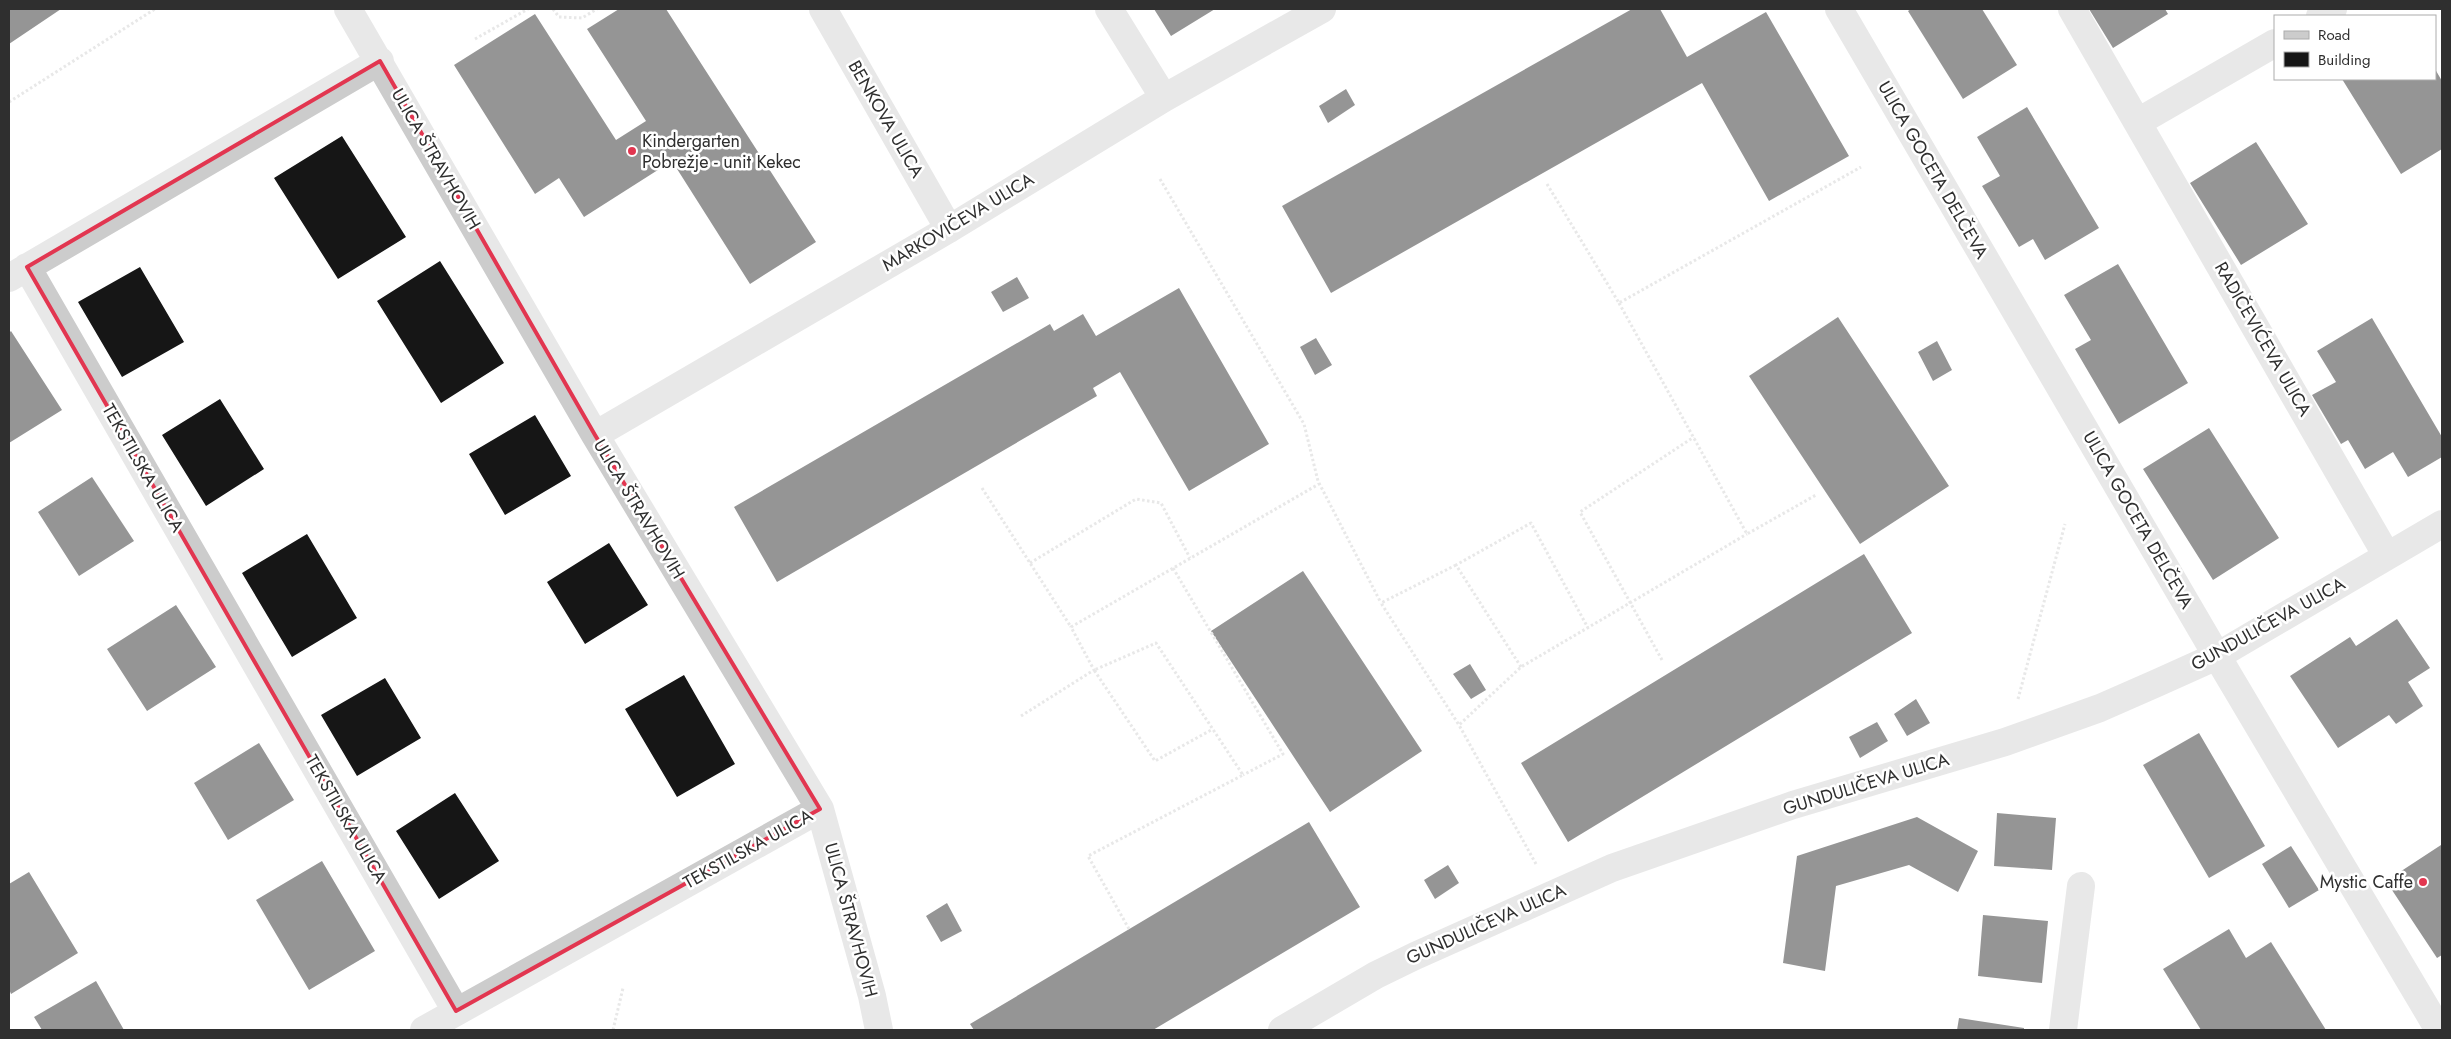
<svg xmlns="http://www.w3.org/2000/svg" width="2451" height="1039" viewBox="0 0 2451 1039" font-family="Jost,sans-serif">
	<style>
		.building { fill: #161616 }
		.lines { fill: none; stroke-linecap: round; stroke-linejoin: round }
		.path { stroke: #ccc; stroke-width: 3; stroke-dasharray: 2.5 2.5; stroke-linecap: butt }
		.street { stroke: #ccc; stroke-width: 28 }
		.marked { fill: none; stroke: #e23650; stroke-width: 4; stroke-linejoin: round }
		.poi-dot { fill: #e23650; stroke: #fff; stroke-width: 2 }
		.labels { text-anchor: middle; stroke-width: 5; stroke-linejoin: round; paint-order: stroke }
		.street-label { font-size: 18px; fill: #2f2f2f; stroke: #fff }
		.poi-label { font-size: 18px; fill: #2f2f2f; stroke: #fff; text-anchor: start }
	</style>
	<rect width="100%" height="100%" fill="#fff"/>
	<path class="building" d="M9,9H61L9,44Z
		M619,9H666L816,242L750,284L672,161L584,217L559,178L535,194L454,65L535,14L616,140L646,121L587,29Z
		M1154,9H1215L1171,36Z
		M1632,9H1660L1687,57L1766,12L1849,156L1769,201L1702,83L1331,293L1282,206Z
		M1911,9H1982L2017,65L1963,99L1908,11Z
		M2089,9H2165L2168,14L2113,48Z
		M2435,69L2442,81V149L2401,174L2342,79H2435Z
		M1346,89L1355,105L1328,123L1319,106Z
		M2027,107L2099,228L2045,260L2033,239L2019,247L1982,186L2000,176L1977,137Z
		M342,136L406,237L338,279L274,178Z
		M2256,142L2308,224L2241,265L2190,183Z
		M440,261L504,363L441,403L377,301Z
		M2118,264L2188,383L2119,424L2075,349L2091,340L2064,295Z
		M140,267L184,342L122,377L78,302Z
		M1017,277L1029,298L1003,312L991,292Z
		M1179,288L1269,444L1189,491L1120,372L1093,388L1097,396L777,582L734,507L1050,324L1054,331L1083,314L1096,336Z
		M1838,317L1949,486L1860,544L1749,376Z
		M2372,318L2442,437V457L2408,477L2393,452L2365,469L2348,440L2341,444L2312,395L2336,382L2317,351Z
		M11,331L62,410L9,443V333Z
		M1316,338L1332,365L1315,375L1300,347Z
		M1937,341L1952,370L1933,381L1918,352Z
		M220,399L264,469L206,506L162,435Z
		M535,415L571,476L505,515L469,454Z
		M2209,428L2279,538L2213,580L2143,469Z
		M92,477L134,541L79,576L38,512Z
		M307,534L357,618L292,657L242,573Z
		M609,543L648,605L585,644L547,582Z
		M1864,554L1912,633L1568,842L1521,763Z
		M1303,571L1422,751L1330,812L1211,631Z
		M176,605L216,667L147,711L107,649Z
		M2397,619L2430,668L2408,682L2423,706L2396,724L2389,715L2338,748L2290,676L2350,637L2356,646Z
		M1470,664L1486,690L1471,699L1453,674Z
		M684,675L735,764L677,797L625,709Z
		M385,678L421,738L357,776L321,715Z
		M1916,699L1930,723L1907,736L1894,714Z
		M1877,722L1888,741L1860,758L1849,737Z
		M2199,733L2265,846L2209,878L2143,765Z
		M259,743L294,800L228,840L194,783Z
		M455,793L499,861L439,899L396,831Z
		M1997,813L2056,818L2052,870L1994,866Z
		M1917,817L1978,851L1958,892L1909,865L1836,886L1825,971L1783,963L1797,856Z
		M1309,822L1360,907L1153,1030H974L970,1024Z
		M2441,845L2442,955L2437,958L2386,881Z
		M2291,846L2319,890L2289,908L2262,864Z
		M322,861L375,951L309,990L256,900Z
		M1448,865L1459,883L1435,899L1424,880Z
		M29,872L78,953L11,994L9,989V884Z
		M947,903L962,931L941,942L926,916Z
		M1983,915L2048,921L2042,983L1978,976Z
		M2229,929L2246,958L2271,942L2326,1030H2201L2163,969Z
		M96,981L124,1030H42L34,1017Z
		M1959,1018L2024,1028V1030H1957Z"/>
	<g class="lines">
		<path class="path" d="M553,9L559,17L582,18L597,9
			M475,39L528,9
			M9,102L155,9
			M1160,179L1304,424L1318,481L1381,603
			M1547,184L1619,303L1861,167
			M1619,303L1747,534L1816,495
			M982,488L1071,627
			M1030,563L1136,499L1161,503L1190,558
			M1456,565L1381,603L1459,725
			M1173,568L1283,754L1243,775
			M1662,660L1580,512L1694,437
			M1521,667L1456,565L1531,523L1588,628
			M2018,699L2065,524
			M1021,716L1094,670L1071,627L1319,484
			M1536,864L1459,725L1521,667L1747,534
			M1129,929L1088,856L1243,775L1156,643L1094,670L1155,761L1213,729
			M613,1030L623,988"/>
		<path class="street" d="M348,9L595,435L820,809L872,996L879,1030
			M823,9L949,229
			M1109,9L1164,98
			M1839,9L2217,656L2439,1030
			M2072,9L2387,556
			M2320,16L2333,9
			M2138,122L2275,43
			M27,267L456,1011
			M9,278L380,61
			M595,435L949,229L1164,98L1322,9
			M424,1030L820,809
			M1282,1030L1376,975L1415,956L1612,868L1793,805L2005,742L2100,708L2157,683L2217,656L2442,524
			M2063,1030L2081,886"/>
	</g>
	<path d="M0 0H2451V1039H0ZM380,61L595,435L820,809L456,1011L27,267Z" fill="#fff" fill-opacity=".55" fill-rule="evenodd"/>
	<path class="marked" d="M380,61L595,435L820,809L456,1011L27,267Z"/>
	<g class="poi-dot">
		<circle cx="632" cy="151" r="5"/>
		<circle cx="2423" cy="882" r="5"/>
	</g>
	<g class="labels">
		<g class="street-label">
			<text transform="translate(886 119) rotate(60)" y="6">BENKOVA ULICA</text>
			<text transform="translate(436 159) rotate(60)" y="6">ULICA ŠTRAVHOVIH</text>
			<text transform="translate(1933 170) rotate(60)" y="6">ULICA GOCETA DELČEVA</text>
			<text transform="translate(958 222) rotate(-31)" y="6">MARKOVIČEVA ULICA</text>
			<text transform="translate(2263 339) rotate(60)" y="6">RADIČEVIĆEVA ULICA</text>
			<text transform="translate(143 468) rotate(60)" y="6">TEKSTILSKA ULICA</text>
			<text transform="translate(639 509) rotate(59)" y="6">ULICA ŠTRAVHOVIH</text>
			<text transform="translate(2138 520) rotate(60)" y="6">ULICA GOCETA DELČEVA</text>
			<text transform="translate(2268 624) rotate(-29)" y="6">GUNDULIČEVA ULICA</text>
			<text transform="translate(1866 784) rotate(-17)" y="6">GUNDULIČEVA ULICA</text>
			<text transform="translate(346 819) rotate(60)" y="6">TEKSTILSKA ULICA</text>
			<text transform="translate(748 849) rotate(-29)" y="6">TEKSTILSKA ULICA</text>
			<text transform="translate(851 920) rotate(75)" y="6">ULICA ŠTRAVHOVIH</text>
			<text transform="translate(1486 924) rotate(-24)" y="6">GUNDULIČEVA ULICA</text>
		</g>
		<g class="poi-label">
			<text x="642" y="147">Kindergarten<tspan x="642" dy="21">Pobrežje - unit Kekec</tspan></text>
			<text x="2413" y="888" text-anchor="end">Mystic Caffe</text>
		</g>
	</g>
	<rect width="2451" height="1039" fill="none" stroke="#2f2f2f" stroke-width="20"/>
	<rect x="2274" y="15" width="162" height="65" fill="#ffffff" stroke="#acacac"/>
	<rect x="2284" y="31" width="25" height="8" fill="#cccccc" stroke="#acacac"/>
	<text x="2318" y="40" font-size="15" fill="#2f2f2f">Road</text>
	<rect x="2284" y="52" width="25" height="15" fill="#161616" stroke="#acacac"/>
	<text x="2318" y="65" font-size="15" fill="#2f2f2f">Building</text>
</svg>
